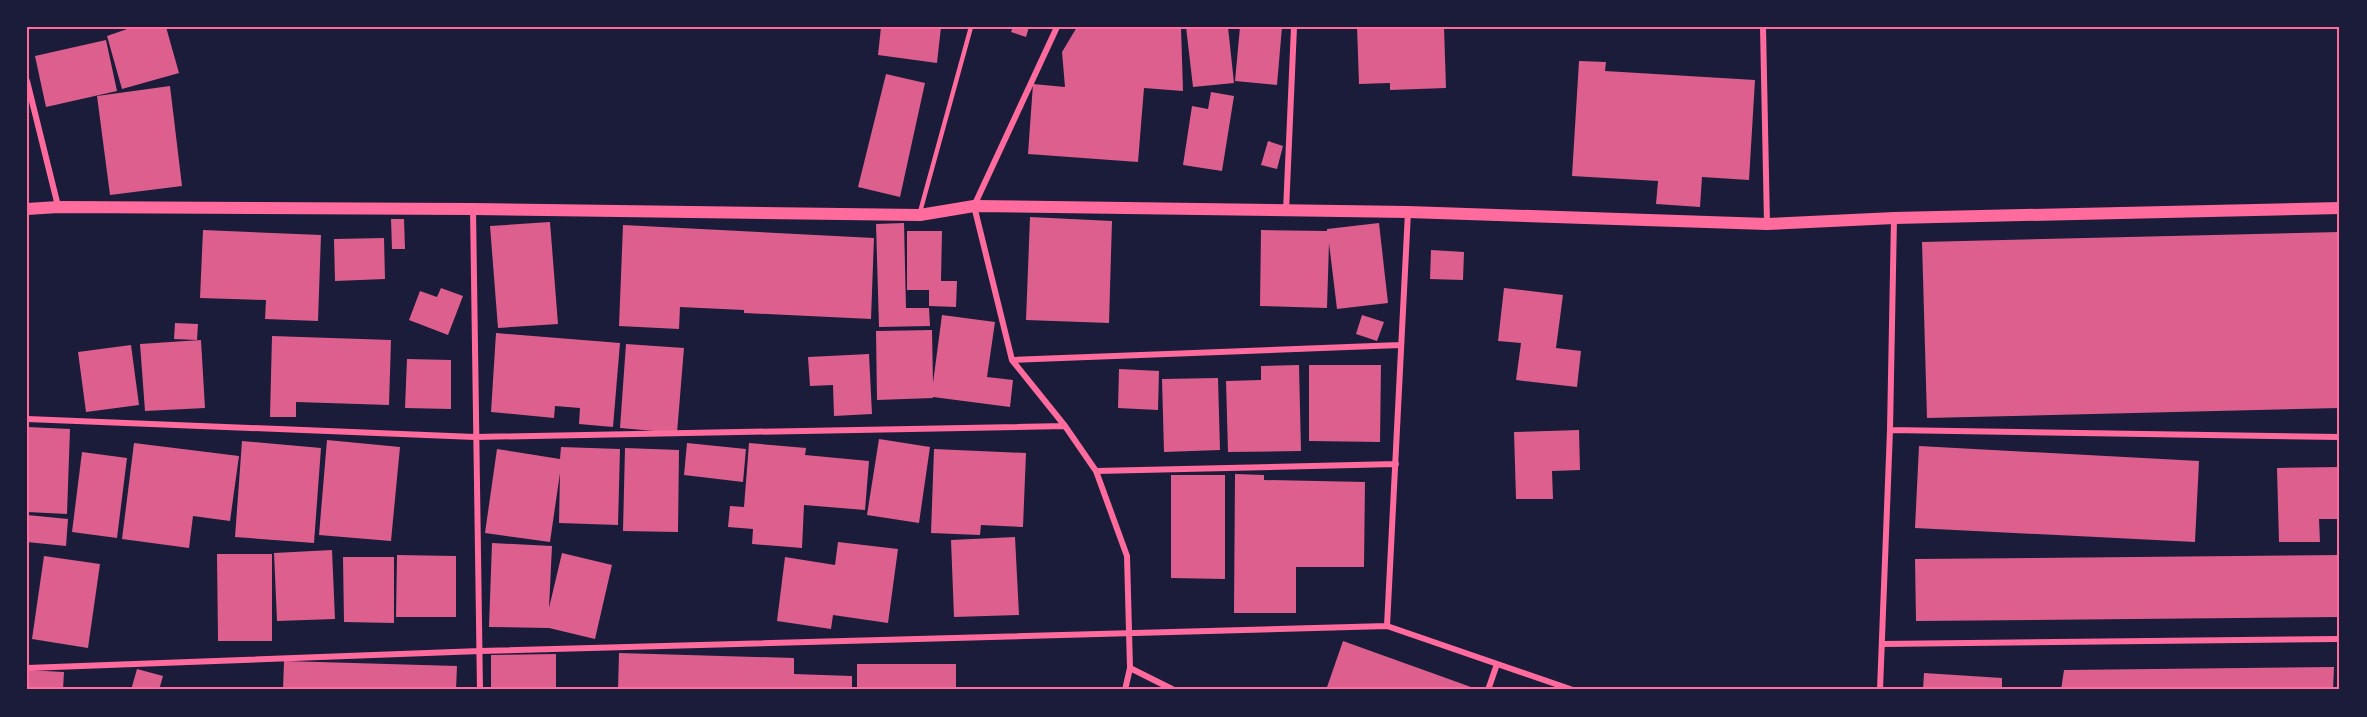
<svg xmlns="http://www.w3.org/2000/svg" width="2367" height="717" viewBox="0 0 2367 717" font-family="'Times New Roman',serif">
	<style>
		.building { fill: #dd5f8e }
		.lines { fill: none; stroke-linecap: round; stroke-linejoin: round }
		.service { stroke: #ff6b9d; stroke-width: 4.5 }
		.minor { stroke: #ff6b9d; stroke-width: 6 }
		.secondary { stroke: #ff6b9d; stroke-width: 12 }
		.neatline { fill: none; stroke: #ff6b9d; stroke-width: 2 }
	</style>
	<rect width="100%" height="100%" fill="#1b1b3a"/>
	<path class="building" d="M133,27H166L179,73L122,89L107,36Z
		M881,27H941L937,63L878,55Z
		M1013,27H1029L1026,37L1011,32Z
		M1077,27H1181L1183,91L1144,88L1138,162L1028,154L1033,84L1065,87L1062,52Z
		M1186,27H1228L1234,83L1193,87Z
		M1240,27H1282L1277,85L1235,81Z
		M1357,27H1444L1446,88L1390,90V83L1359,84Z
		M106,40L117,91L46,107L35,56Z
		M1579,61L1606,62L1605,71L1755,80L1749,180L1702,177L1700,207L1656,204L1658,181L1572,176Z
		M886,74L925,83L900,197L858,187Z
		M170,86L182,186L110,195L97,96Z
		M1211,92L1234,96L1222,171L1183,165L1192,106L1208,109Z
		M1268,141L1283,146L1277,169L1261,165Z
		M1030,217L1112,221L1109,323L1026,320Z
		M391,219H404L405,249H392Z
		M550,222L558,324L498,328L490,226Z
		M904,223L906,308H929L930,326L879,327L876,224Z
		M1379,223L1388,303L1337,309L1329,243L1327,308L1260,306L1261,230L1327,231V229Z
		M623,225L874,238L871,319L744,313V310L680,307L679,329L619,326Z
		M203,230L321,235L318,321L265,319L266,300L200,298Z
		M907,231H942L941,281H957L956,307L929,306V290H907Z
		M2340,232V408L1927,418L1922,242Z
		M384,238L385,279L335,281L334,239Z
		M1431,250L1464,252L1463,280L1430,279Z
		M441,288L463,296L448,335L409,320L420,291L437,297Z
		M1504,288L1563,295L1556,348L1581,351L1577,387L1516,380L1521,343L1498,341Z
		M942,315L995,322L987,377L1013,380L1010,407L933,397V398L877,400L876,331L932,330L933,383Z
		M1362,315L1384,322L1377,341L1356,334Z
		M175,323L198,324L197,340L174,339Z
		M496,333L620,343L613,427L579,424L580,408L555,406L554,418L491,412Z
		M272,336L391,340L389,405L296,402V417H270Z
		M201,340L205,408L145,411L140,344Z
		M626,344L684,348L677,433L620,428Z
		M131,345L139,405L86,412L78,352Z
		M869,354L872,414L834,416L833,385L810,386L808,357Z
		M407,359L451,360V409L405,408Z
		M1299,365L1301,451L1228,452L1226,381L1261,380V366Z
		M1309,365H1381L1380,442L1309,441Z
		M1119,369L1159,371L1158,410L1118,408Z
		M1218,378L1220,450L1164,452L1162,379Z
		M27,427L70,429L67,514L27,512Z
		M1579,430L1580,470L1552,471L1553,499H1516L1514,432Z
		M879,439L930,447L919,523L867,515Z
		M327,440L400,447L391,541L319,535Z
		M242,441L321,448L314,543L235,537Z
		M134,443L239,456L230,521L193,516L189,548L122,539Z
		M687,443L746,449L743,482L684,475Z
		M749,443L806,448L805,455L869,461L865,510L804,505L802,548L752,544L753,529L728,527L730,506L744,507Z
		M1919,446L2199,461L2195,542L1915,528Z
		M561,447L620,449L618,525L559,523L560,473L550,542L485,533L497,449L560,459Z
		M625,448L679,450L678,532L623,531Z
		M934,449L1026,453L1023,527L981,525L980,535L931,533Z
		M82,452L127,458L117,538L72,532Z
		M2340,467V519H2319L2320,542H2279L2277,468Z
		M1235,474L1264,475V480L1365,482L1364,567H1296V613H1234Z
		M1171,475H1225V579L1171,578Z
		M27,515L68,519L66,546L27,542Z
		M1015,537L1019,615L954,617L951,540Z
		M838,542L898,549L888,623L833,615L831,629L777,621L785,557L835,565Z
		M492,543L552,546L549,608L562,553L612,565L595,639L549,628L489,627Z
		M332,550L335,619L277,621L274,553Z
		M217,554H272V641H218Z
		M397,555L456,556V617H396Z
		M2340,555V617L1916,621L1915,559Z
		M44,556L100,564L88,648L32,639Z
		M343,557H394V623L344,622Z
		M1343,641L1471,687L1470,690H1326Z
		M619,653L794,658V674L852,676V690H618Z
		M556,654V690H491V655Z
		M284,661L457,666L456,690H283Z
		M857,664H956V690H857Z
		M2334,667L2333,690H2061L2064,670Z
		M137,669L163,676L159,690H131Z
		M27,670L64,672L63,690H27Z
		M1924,673L2002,678V690H1923Z"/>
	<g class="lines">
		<path class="service" d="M920,212L971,27"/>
		<path class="minor" d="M1057,27L974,206L1012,360L1065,426L1096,471L1127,556L1130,668L1125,690
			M1763,27L1767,224
			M27,81L58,206
			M473,209L480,690
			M1286,211L1294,27
			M1408,212L1387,626L1573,690
			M1012,360L1400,345
			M27,419L475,437L1065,426
			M1890,430L2340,437
			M1096,471L1396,464
			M1882,644L2340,639
			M27,668L480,651L1387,626
			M1130,668L1174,690
			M1488,690L1497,664
			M1880,690L1890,430L1894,218"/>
		<path class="secondary" d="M27,209L58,207L473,209L920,215L974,206L1408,212L1767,224L1894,218L2340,208"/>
	</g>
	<rect width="2367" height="717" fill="none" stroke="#1b1b3a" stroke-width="57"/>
	<rect x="28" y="28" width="2310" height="660" class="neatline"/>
</svg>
